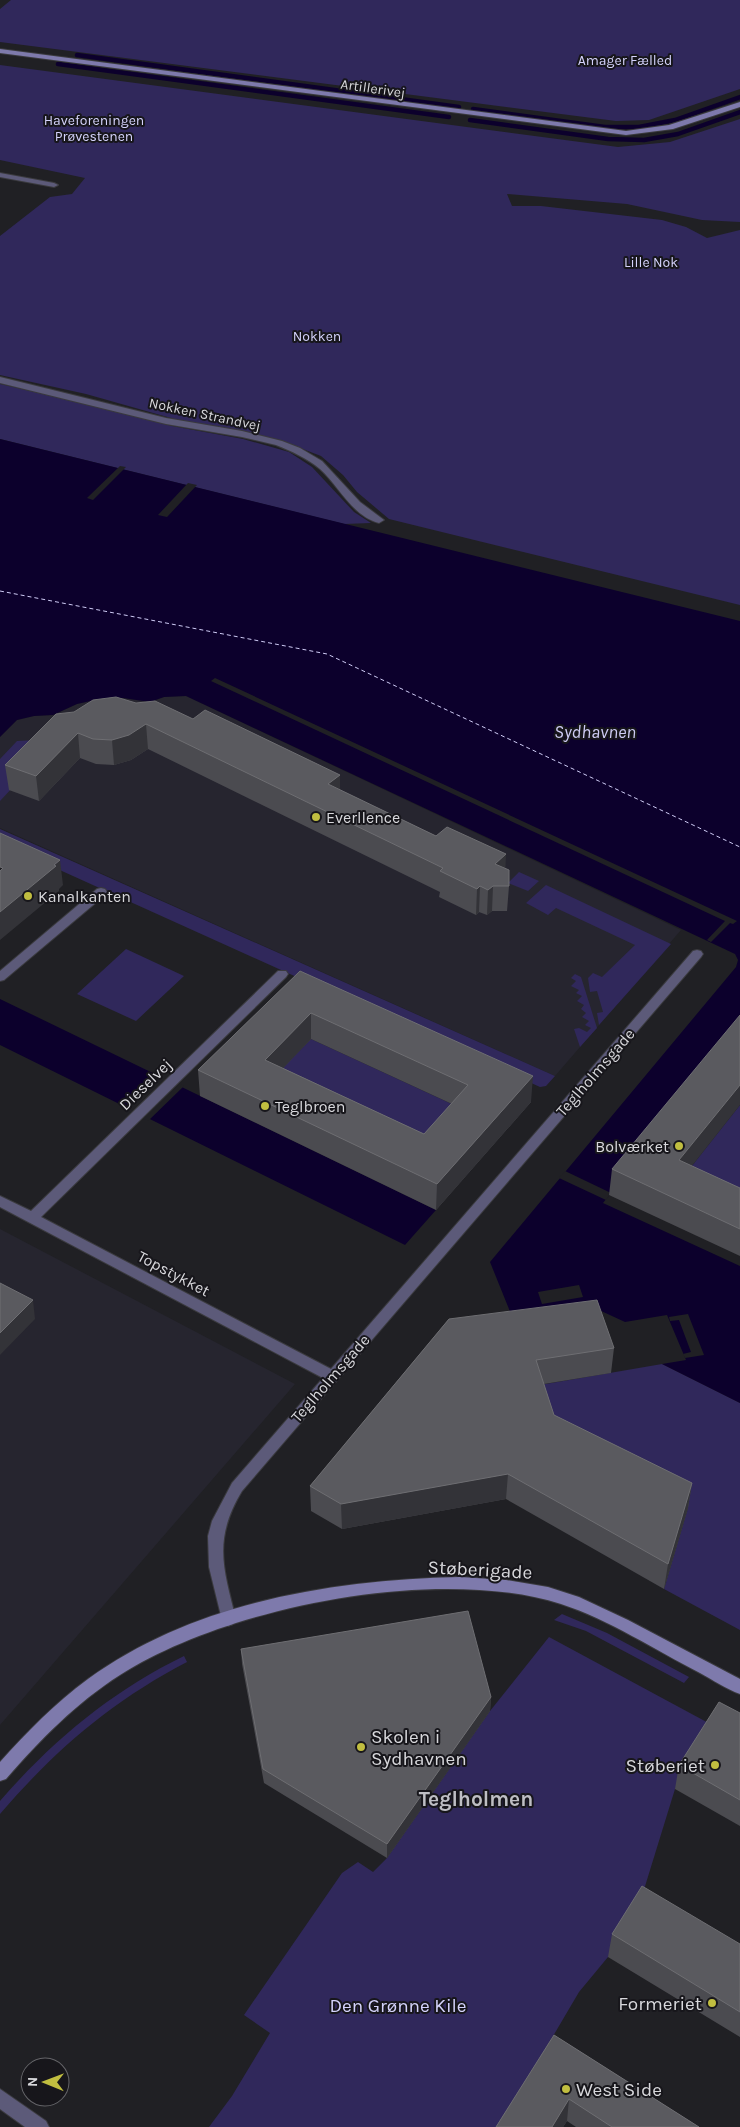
<svg xmlns="http://www.w3.org/2000/svg" width="740" height="2127" viewBox="0 0 740 2127" font-family="Karla,sans-serif">
	<style>
		.built { fill: #26252f }
		.green { fill: #30285b }
		.water { fill: #0c002c }
		.pier { fill: #202024 }
		.lines { fill: none; stroke-linecap: round; stroke-linejoin: round }
		.stream { stroke: #0c002c; stroke-width: 4.5 }
		.ferry { stroke: #cfccf5; stroke-width: 1; stroke-dasharray: 4 3; stroke-linecap: butt }
		.street-casing { stroke: #3a3a3e; stroke-width: 2 }
		.secondary-casing { stroke: #3a3a3e; stroke-width: 2 }
		.street { fill: #5c5a79; fill-rule: evenodd }
		.secondary { fill: #7e7aac; fill-rule: evenodd }
		.wall { fill: #4b4b50; fill-rule: evenodd }
		.shaded-wall { fill: #333338 }
		.building { fill: #5a5a5f; stroke: #6e6e72; fill-rule: evenodd }
		.poi-dot { fill: #c1be40; stroke: #17161b; stroke-width: 2 }
		.labels { text-anchor: middle; stroke-width: 4; stroke-linejoin: round; paint-order: stroke }
		.far-park-label { font-size: 14px; fill: #d5d3fc; stroke: #17161b }
		.far-street-label { font-size: 14px; fill: #d8d8dc; stroke: #17161b }
		.poi-label { font-size: 16px; fill: #d8d8dc; stroke: #17161b; text-anchor: start }
		.street-label { font-size: 16px; fill: #d8d8dc; stroke: #17161b }
		.water-label { font-size: 18px; font-style: italic; fill: #cfccf5; stroke: #17161b }
		.near-street-label { font-size: 19px; fill: #d8d8dc; stroke: #17161b }
		.near-poi-label { font-size: 19px; fill: #d8d8dc; stroke: #17161b; text-anchor: start }
		.near-park-label { font-size: 19px; fill: #d5d3fc; stroke: #17161b }
		.near-neighbourhood-label { font-size: 21px; font-weight: bold; fill: #bebec4; stroke: #17161b }
	</style>
	<rect width="100%" height="100%" fill="#202024"/>
	<path class="built" d="M186,696L681,930L555,1076L0,828V737L17,720L34,716L53,715L77,704L95,700L123,698L150,702L164,697Z
		M0,1229L295,1384L0,1725Z"/>
	<path class="green" d="M11,0H740V89L649,120L616,121L0,42V9Z
		M0,65L618,147L670,142L740,119V222L702,220L627,204L507,194L512,206H541L662,220L686,227L707,238L740,230V605L389,519L357,492L343,475L321,456L279,440L178,420L86,394L0,375V236L50,197L72,194L85,178L0,160Z
		M0,384L110,409L172,426L243,439L289,452L312,467L354,512L371,523L344,524L0,439Z
		M58,739L0,801V759L17,741Z
		M0,829L555,1076L546,1086L540,1087L0,843Z
		M519,872L539,881L528,891L508,883Z
		M546,885L671,944L599,1025L597,1013L603,1012L597,991L590,992L588,978L593,973L602,977L635,945L556,908L548,915L526,903Z
		M126,949L184,976L136,1021L77,994Z
		M575,974L581,977L597,1028L580,1047L574,1029L579,1028L587,1032L591,1028L585,1025L589,1021L582,1017L586,1013L581,1009L584,1005L577,1001L582,996L576,993L579,990L571,986L576,981L571,978Z
		M311,1039L467,1111L424,1160L266,1085Z
		M740,1105V1216L676,1186Z
		M662,1364L740,1403V1630L664,1589L688,1508L552,1440L534,1386Z
		M562,1614L607,1633L689,1677L684,1683L586,1631L554,1620Z
		M549,1637L714,1726L675,1789L638,1909L608,1957L579,1992L549,2043L508,2127H209L232,2096L270,2033L244,2015L342,1873L358,1862L373,1872L387,1858L490,1711Z
		M184,1656L187,1662C112,1701 55,1750 0,1814V1801C52,1741 112,1691 184,1656Z"/>
	<path class="water" d="M0,439L740,621V1034L603,1203L740,1266V1403L662,1364L686,1360L667,1315L625,1322L599,1310L515,1324L490,1262L736,967L738,960L735,954L186,696L164,697L150,702L123,698L95,700L77,704L53,715L34,716L17,720L0,737Z
		M0,999L436,1210L405,1245L0,1045Z"/>
	<path class="pier" d="M120,466L126,467L93,500L87,498Z
		M188,483L197,485L167,517L158,515Z
		M215,678L737,921L733,924L730,923L711,942L707,940L725,921L211,681Z
		M160,1074L184,1086L148,1121L123,1109Z
		M565,1171L611,1193L606,1200L559,1178Z
		M579,1285L583,1297L542,1304L538,1292Z
		M688,1314L704,1355L685,1358L683,1354L691,1352L679,1320L670,1321L669,1317Z"/>
	<g class="lines">
		<path class="stream" d="M77,55L459,107
			M58,64L449,117
			M473,109L605,127H639L675,120L740,97
			M470,120L608,139L644,140L678,134L740,112"/>
		<path class="ferry" d="M0,591L327,654L740,847"/>
		<g class="street-casing">
			<path id="street" d="M0,173L54,183L58,185L54,187L0,177Z
				M0,377L166,418L242,431L282,441L300,448L322,461L360,502L384,520L379,523C352,516 339,486 320,469C307,458 291,451 276,445L242,437L166,424L0,383Z
				M101,888L105,889L107,892L105,895L4,980L0,981V971L97,889Z
				M697,950L701,951L703,954L701,957L242,1491C213,1539 223,1568 236,1619L233,1624L228,1626L223,1624L209,1567L208,1536L212,1521L232,1483L323,1378L0,1207V1196L31,1211L278,971H286L288,974L286,977L41,1217L331,1369L693,951Z
				M0,2089L46,2121L49,2127H25L0,2109Z"/>
		</g>
		<g class="secondary-casing">
			<path id="secondary" d="M0,49L626,131L669,125L740,102V107L673,129L626,135L0,53Z
				M460,1577L506,1580L548,1587L579,1597L628,1620L740,1679V1694C726,1689 713,1680 700,1673C655,1650 610,1620 561,1604C438,1565 228,1606 120,1675C76,1703 40,1740 6,1779L0,1781V1762C27,1732 55,1703 88,1679C194,1602 332,1580 460,1577Z"/>
		</g>
		<use href="#street" class="street"/>
		<use href="#secondary" class="secondary"/>
	</g>
	<path class="wall" d="M56,714L193,719L340,775V790L505,869L509,886L507,911H492L487,915L479,912L476,915L439,897L440,892L148,749L131,760L114,765L96,764L80,758L39,801L9,790L5,765Z
		M300,971L531,1102L436,1210L200,1096L198,1070ZM311,1039L452,1104L424,1134L283,1068Z
		M692,1166L740,1188V1256L609,1195L612,1169Z
		M449,1319L614,1348L611,1373L544,1384L554,1415L692,1483L688,1508L664,1589L506,1499L342,1529L311,1511L310,1486Z
		M241,1649L491,1697L490,1711L387,1858L264,1783L242,1664Z
		M740,1713V1826L675,1789L679,1765Z
		M612,1934L740,1944V2037L608,1957Z
		M554,2035L699,2127H576L567,2121L563,2127H496Z"/>
	<path class="shaded-wall" d="M146,724L148,749L131,760L114,765L112,740Z
		M78,733L80,758L39,801L36,776Z
		M340,775V800L328,784Z
		M506,854L505,880L495,864Z
		M60,860L63,885L59,889V891L0,940V912Z
		M480,886L479,912L476,915L477,889Z
		M493,886L492,911L487,915L488,890Z
		M311,1013V1039L266,1086L265,1060Z
		M533,1076L531,1102L436,1210L437,1184Z
		M740,1085V1105L676,1186L679,1160Z
		M33,1300L35,1319L0,1355V1333Z
		M508,1474L506,1499L342,1529L341,1504Z
		M692,1483L688,1508L664,1589L668,1564Z
		M491,1697L490,1711L387,1858V1844Z
		M569,2099L567,2121L563,2127H552Z"/>
	<path class="building" d="M116,697L136,703L155,701L193,719L205,710L340,775L328,784L436,836L447,827L506,854L495,864L509,870V886H493L488,890L480,886L477,889L440,871L443,868L146,724L129,735L112,740L93,739L78,733L36,776L5,765L56,714L74,712L93,700Z
		M0,833L60,860L54,865L56,866L0,912V871L3,868L0,867Z
		M300,971L533,1076L437,1184L198,1070ZM311,1013L468,1085L424,1134L265,1060Z
		M740,1015V1085L679,1160L740,1188V1229L612,1169Z
		M0,1283L33,1300L0,1333Z
		M597,1300L614,1348L536,1360L554,1415L692,1483L668,1564L508,1474L341,1504L310,1486L449,1319Z
		M468,1611L491,1697L387,1844L263,1769L241,1649Z
		M719,1702L740,1713V1800L679,1765Z
		M642,1886L740,1944V2012L612,1934Z
		M554,2035L699,2127H612L569,2099L552,2127H496Z"/>
	<g class="poi-dot">
		<circle cx="316" cy="817" r="5"/>
		<circle cx="28" cy="896" r="5"/>
		<circle cx="265" cy="1106" r="5"/>
		<circle cx="679" cy="1146" r="5"/>
		<circle cx="361" cy="1747" r="5"/>
		<circle cx="715" cy="1765" r="5"/>
		<circle cx="712" cy="2003" r="5"/>
		<circle cx="566" cy="2089" r="5"/>
	</g>
	<g class="labels">
		<g class="far-park-label">
			<text x="625" y="65">Amager Fælled</text>
			<text x="94" y="125">Haveforeningen<tspan x="94" dy="16">Prøvestenen</tspan></text>
			<text x="651" y="267">Lille Nok</text>
			<text x="317" y="341">Nokken</text>
		</g>
		<g class="far-street-label">
			<text transform="translate(373 88) rotate(8)" y="5">Artillerivej</text>
			<text transform="translate(205 414) rotate(12)" y="5">Nokken Strandvej</text>
		</g>
		<g class="poi-label">
			<text x="326" y="823">Everllence</text>
			<text x="38" y="902">Kanalkanten</text>
			<text x="275" y="1112">Teglbroen</text>
			<text x="669" y="1152" text-anchor="end">Bolværket</text>
		</g>
		<g class="street-label">
			<text transform="translate(595 1072) rotate(-49)" y="6">Teglholmsgade</text>
			<text transform="translate(145 1084) rotate(-44)" y="6">Dieselvej</text>
			<text transform="translate(174 1273) rotate(28)" y="6">Topstykket</text>
			<text transform="translate(330 1378) rotate(-49)" y="6">Teglholmsgade</text>
		</g>
		<g class="water-label">
			<text x="595" y="738">Sydhavnen</text>
		</g>
		<g class="near-street-label">
			<text transform="translate(480 1569) rotate(3)" y="7">Støberigade</text>
		</g>
		<g class="near-poi-label">
			<text x="371" y="1743">Skolen i<tspan x="371" dy="22">Sydhavnen</tspan></text>
			<text x="705" y="1772" text-anchor="end">Støberiet</text>
			<text x="702" y="2010" text-anchor="end">Formeriet</text>
			<text x="576" y="2096">West Side</text>
		</g>
		<g class="near-park-label">
			<text x="398" y="2012">Den Grønne Kile</text>
		</g>
		<g class="near-neighbourhood-label">
			<text x="476" y="1806">Teglholmen</text>
		</g>
	</g>
	<g transform="translate(45 2082) rotate(271)"><circle r="24" fill="#17161b" stroke="#646468"/>
	<path d="M0-4L9 19L0 12L-9 19Z" fill="#c1be40"/>
	<text y="-8" font-size="14" font-weight="bold" text-anchor="middle" fill="#d8d8dc">N</text>
	</g>
</svg>
